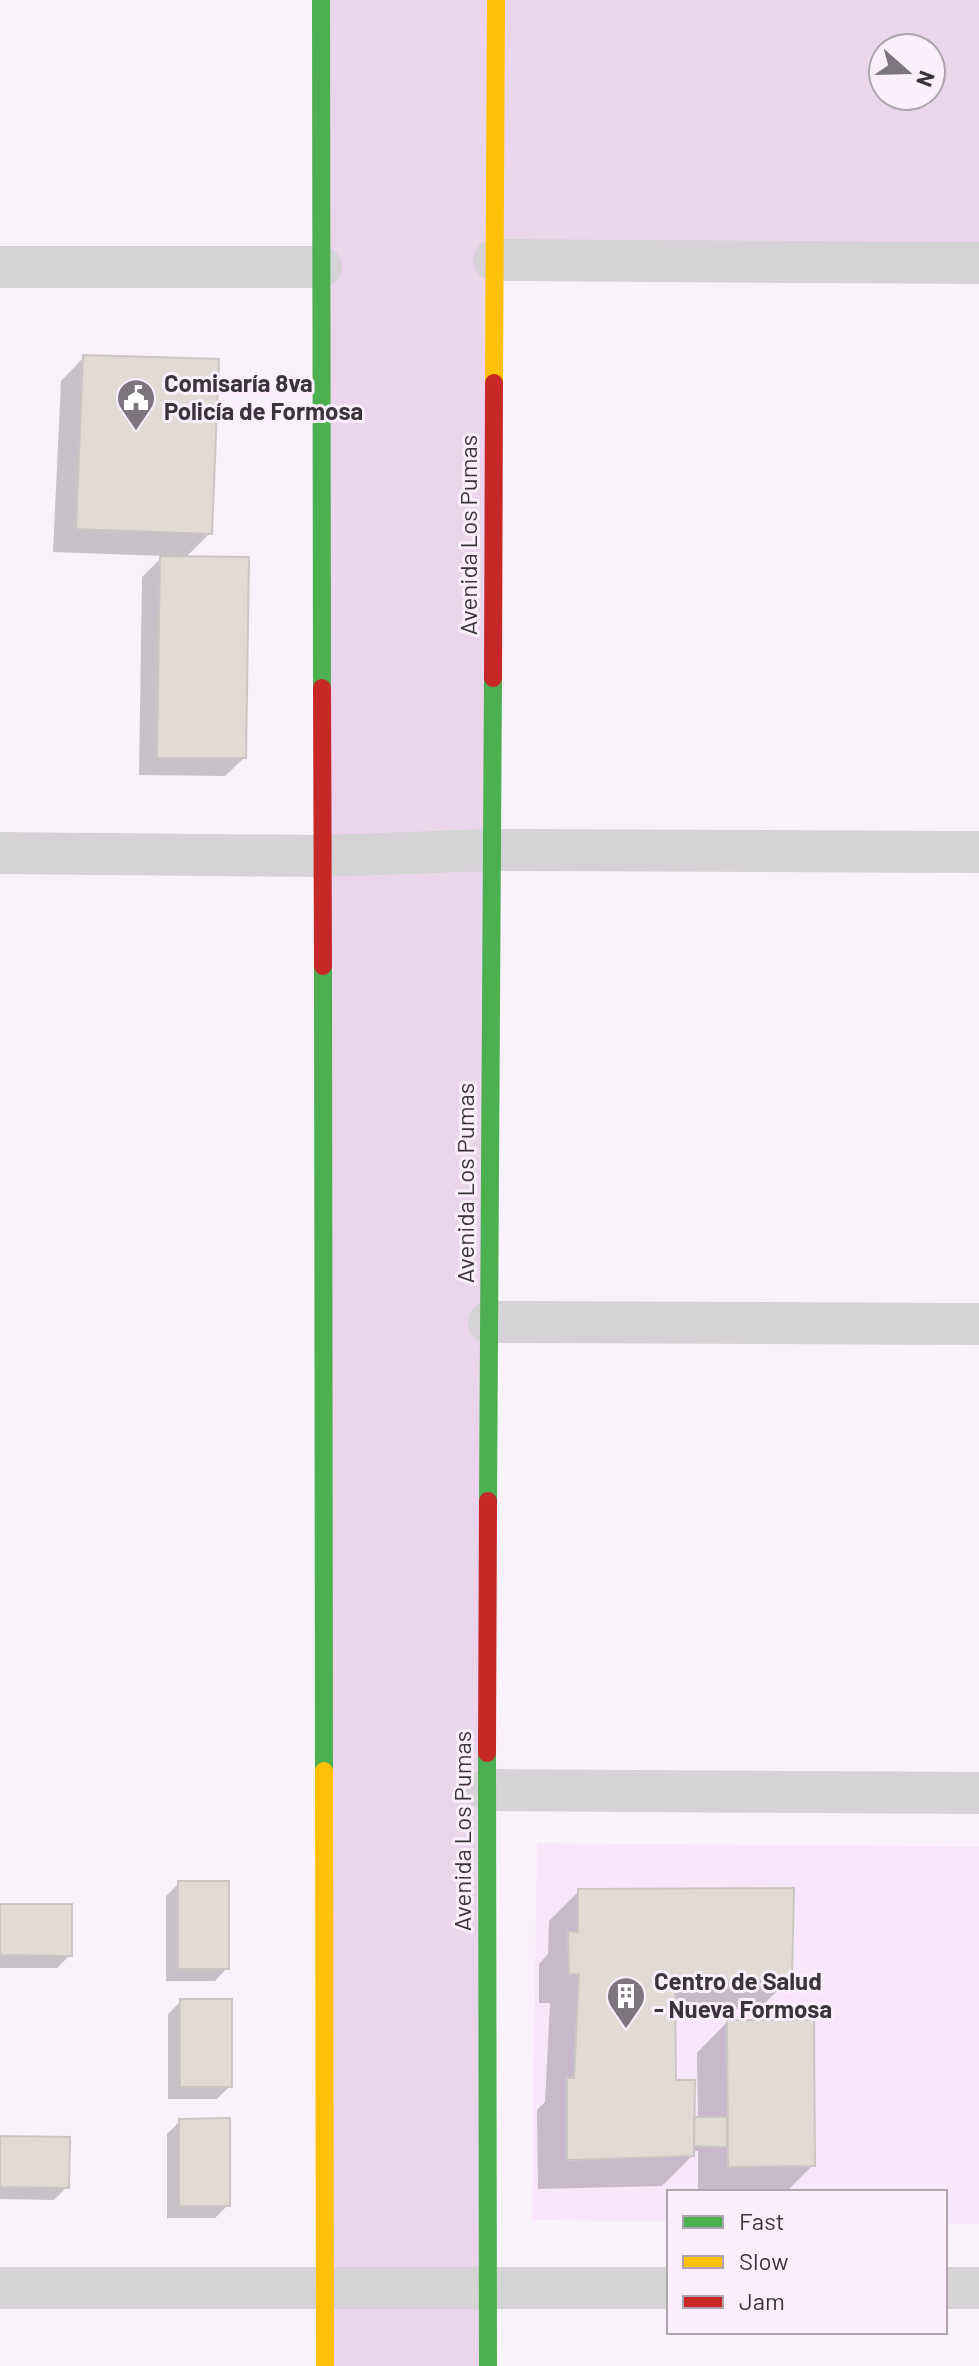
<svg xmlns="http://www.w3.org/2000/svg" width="979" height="2366" viewBox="0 0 979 2366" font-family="Barlow,sans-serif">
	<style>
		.built { fill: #fae6fc }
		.green { fill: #ebd5ed; fill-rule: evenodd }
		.shadow { fill: #0003 }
		.building { fill: #e2dbd5; stroke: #cbc6c4; stroke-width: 2 }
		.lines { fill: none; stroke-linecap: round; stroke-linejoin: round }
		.street { stroke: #d6d3d6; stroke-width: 42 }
		.fast { stroke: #4caf50; stroke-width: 18 }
		.slow { stroke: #ffc107; stroke-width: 18 }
		.jam { stroke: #c62828; stroke-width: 18 }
		.labels { text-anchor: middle; stroke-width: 6; stroke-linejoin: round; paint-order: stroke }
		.poi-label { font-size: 24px; font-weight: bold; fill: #3c333d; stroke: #fceefd; text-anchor: start }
		.street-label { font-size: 24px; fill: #3c333d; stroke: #fceefd }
	</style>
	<rect width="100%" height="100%" fill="#f9f2fa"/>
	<path class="built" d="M537,1843L979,1847V2224H945V2192H669V2222L532,2220Z"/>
	<path class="green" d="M323,0H495L481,2366H323Z
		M496,0H979V263L494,260ZM883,48H931V96H883Z"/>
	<path class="shadow" d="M84,357L210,533L185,558L244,758L225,776L139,775L142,577L163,556L53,552L61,381Z
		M179,1883L227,1968L215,1981H166V1896Z
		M579,1891L790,1978L760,2008L674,2011V2083L692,2119H698L697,2053L727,2022L813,2165L786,2192H698V2151H692V2156L662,2186L538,2189L537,2110L545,2102L550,2003H539V1964L548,1954L549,1921Z
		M0,1906L70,1955L57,1968H0Z
		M181,2001L230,2086L217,2099H168V2014Z
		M180,2121L228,2205L215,2218H167V2134Z
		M0,2138L67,2187L54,2200L0,2199Z"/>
	<path class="building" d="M83,355L219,359L212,534L76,529Z
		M160,556L249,557L246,758H157Z
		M178,1881H229V1969H178Z
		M794,1888L792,1979L675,1982L676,2080H695L694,2156L567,2160V2078H574L579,1974H569L568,1931L578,1932V1889Z
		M0,1904H72V1956L0,1955Z
		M180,1999H232V2087H180Z
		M727,2020H814L815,2166L728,2167Z
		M694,2117H727V2147L694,2146Z
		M230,2118V2206H179V2119Z
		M0,2136L70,2137L69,2188L0,2187Z"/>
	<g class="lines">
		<path class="street" d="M494,260L979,263
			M0,267H321
			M0,853L321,856L492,850L979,852
			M489,1322L979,1324
			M487,1790L979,1793
			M0,2288H669
			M945,2288H979"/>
		<path class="fast" d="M321,0L322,688
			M323,966L324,1771
			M488,1501L493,678
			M487,1753L488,2366"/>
		<path class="slow" d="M494,383L496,0
			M324,1771L325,2366"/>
		<path class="jam" d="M493,678L494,383
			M322,688L323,966
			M487,1753L488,1501"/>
	</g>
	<defs>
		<g id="civic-pin" transform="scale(2)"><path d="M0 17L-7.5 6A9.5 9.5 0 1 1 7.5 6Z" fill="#7e767f" stroke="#fceefd"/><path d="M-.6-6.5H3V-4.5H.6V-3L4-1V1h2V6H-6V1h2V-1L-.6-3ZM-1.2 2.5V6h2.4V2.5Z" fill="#fff"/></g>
		<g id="building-pin" transform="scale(2)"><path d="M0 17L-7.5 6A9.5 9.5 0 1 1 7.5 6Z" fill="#7e767f" stroke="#fceefd"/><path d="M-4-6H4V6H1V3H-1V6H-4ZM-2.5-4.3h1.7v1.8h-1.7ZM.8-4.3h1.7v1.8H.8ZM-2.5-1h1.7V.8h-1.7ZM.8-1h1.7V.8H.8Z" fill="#fff"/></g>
	</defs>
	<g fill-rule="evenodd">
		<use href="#civic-pin" x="136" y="398"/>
		<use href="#building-pin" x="626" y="1996"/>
	</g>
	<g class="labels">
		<g class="poi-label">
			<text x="164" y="392">Comisaría 8va<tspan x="164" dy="28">Policía de Formosa</tspan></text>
			<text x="654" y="1990">Centro de Salud<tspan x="654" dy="28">- Nueva Formosa</tspan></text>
		</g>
		<g class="street-label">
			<text transform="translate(469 535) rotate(-90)" y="8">Avenida Los Pumas</text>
			<text transform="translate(466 1183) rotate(-90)" y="8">Avenida Los Pumas</text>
			<text transform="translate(463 1831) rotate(-90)" y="8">Avenida Los Pumas</text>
		</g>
	</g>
	<rect x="667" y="2190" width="280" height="144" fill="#fceefd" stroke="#afa3b0" stroke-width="2"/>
	<rect x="683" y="2216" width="40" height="12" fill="#4caf50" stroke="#afa3b0" stroke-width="2"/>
	<text x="739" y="2230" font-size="24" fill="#3c333d">Fast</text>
	<rect x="683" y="2256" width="40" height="12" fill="#ffc107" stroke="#afa3b0" stroke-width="2"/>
	<text x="739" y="2270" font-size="24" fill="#3c333d">Slow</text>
	<rect x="683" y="2296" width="40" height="12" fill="#c62828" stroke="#afa3b0" stroke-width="2"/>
	<text x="739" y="2310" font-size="24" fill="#3c333d">Jam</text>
	<g transform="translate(907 72) rotate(110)"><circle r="38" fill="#fceefd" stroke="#afa3b0" stroke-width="2"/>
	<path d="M0-6L14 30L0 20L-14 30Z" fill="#7e767f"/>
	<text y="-12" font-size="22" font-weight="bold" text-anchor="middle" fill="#3c333d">N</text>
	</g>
</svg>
